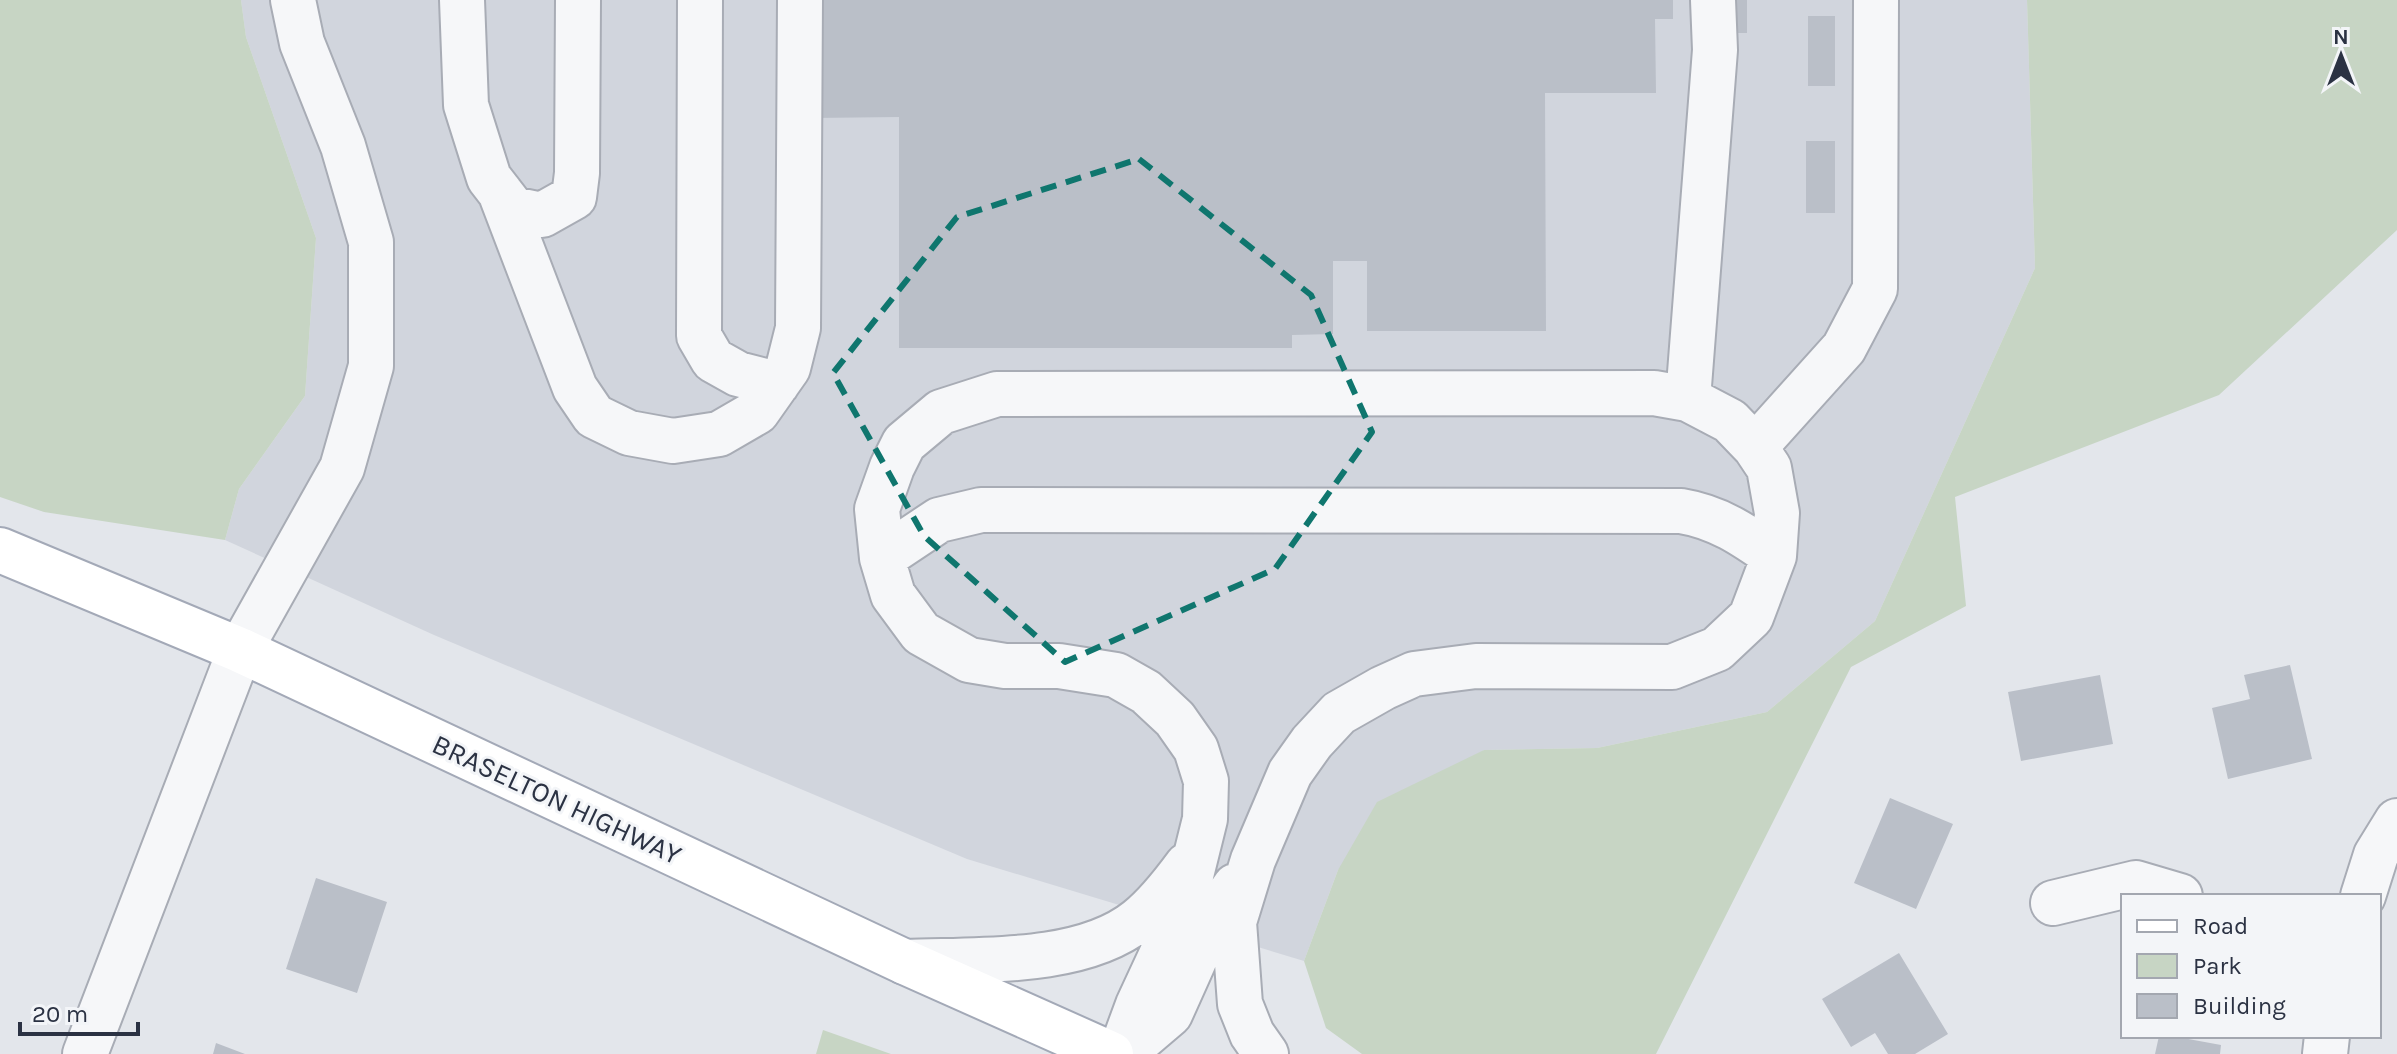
<svg xmlns="http://www.w3.org/2000/svg" width="2397" height="1054" viewBox="0 0 2397 1054" font-family="Karla,sans-serif">
	<style>
		.built { fill: #d1d5dd }
		.green { fill: #c7d5c4 }
		.building { fill: #babfc8 }
		.lines { fill: none; stroke-linecap: round; stroke-linejoin: round }
		.minor-casing { stroke: #a8acb5; stroke-width: 48 }
		.major-casing { stroke: #a3a9b7; stroke-width: 48 }
		.minor { stroke: #f6f7f9; stroke-width: 44 }
		.major { stroke: #fff; stroke-width: 44 }
		.marked { fill: none; stroke: #0f766e; stroke-width: 6; stroke-dasharray: 16 10; stroke-linejoin: round }
		.labels { text-anchor: middle; stroke-width: 6; stroke-linejoin: round; paint-order: stroke }
		.street-label { font-size: 28px; fill: #2b3243; stroke: #f3f5f8 }
	</style>
	<rect width="100%" height="100%" fill="#e3e6eb"/>
	<path class="built" d="M241,0H2027L2035,268L1875,621L1767,712L1597,748L1484,750L1338,870L1304,961L967,859L434,635L225,540L239,489L305,396L316,238L246,37Z"/>
	<path class="green" d="M0,0H241L246,37L316,238L305,396L239,489L225,540L44,512L0,497Z
		M2027,0H2397V230L2219,395L1955,497L1966,606L1851,667L1656,1054H1362L1326,1028L1304,961L1338,870L1377,802L1484,750L1597,748L1767,712L1875,621L2035,268Z
		M823,1030L891,1054H816Z"/>
	<path class="building" d="M813,0H1673V19H1655L1656,93H1545L1546,331H1367V261H1333V334L1292,335V348H899V117L813,118Z
		M1716,0H1747V33H1716Z
		M1808,16H1835V86H1808Z
		M1806,141H1835V213H1806Z
		M2290,665L2312,759L2228,779L2212,708L2250,699L2244,675Z
		M2100,675L2113,744L2021,761L2008,692Z
		M1890,798L1953,824L1916,909L1854,883Z
		M316,878L387,902L357,993L286,969Z
		M1899,953L1948,1034L1915,1054H1888L1875,1033L1851,1047L1822,999Z
		M2159,1036H2172L2221,1045L2220,1054H2155Z
		M216,1043L245,1054H213Z"/>
	<g class="lines">
		<g class="minor-casing">
			<path id="minor" d="M462,0L466,105L489,178L513,209L542,215L574,197L577,173L578,0
				M700,0L699,336L713,360L738,374L777,384
				M500,192L575,388L594,416L629,433L673,441L719,434L757,412L788,368L798,328L800,0
				M1688,399L1715,50L1713,0
				M1755,447L1844,348L1875,289L1876,0
				M882,558L939,520L981,510L1681,511C1718,517 1744,535 1774,556
				M2363,896L2376,855L2397,821
				M2053,903L2136,883L2180,896
				M905,962C975,959 1081,966 1138,920C1157,905 1173,884 1187,865
				M85,1054L240,650L342,468L371,366V242L343,146L302,43L293,0
				M1120,1054L1138,1005L1183,908L1205,819L1206,781L1196,749L1175,719L1146,692L1116,675L1059,666H1005L969,660L921,633L893,595L882,558L877,509L892,467L904,443L941,412L997,394L1654,393L1688,399L1730,421L1755,447L1769,468L1777,513L1774,556L1751,617L1717,649L1672,667L1476,666L1414,674L1383,688L1339,713L1312,742L1290,773L1253,860L1234,922L1240,1004L1252,1034L1266,1054
				M1123,1054L1170,1014L1214,916L1235,886
				M2325,1054L2327,1036"/>
		</g>
		<g class="major-casing">
			<path id="major" d="M0,550L240,650L905,962L1111,1054"/>
		</g>
		<use href="#minor" class="minor"/>
		<use href="#major" class="major"/>
	</g>
	<path class="marked" d="M1139,159L1311,295L1372,432L1275,569L1065,662L924,536L833,373L957,217Z"/>
	<g class="labels">
		<g class="street-label">
			<text transform="translate(557 799) rotate(25)" y="10">BRASELTON HIGHWAY</text>
		</g>
	</g>
	<rect x="2121" y="894" width="260" height="144" fill="#f3f5f8" stroke="#a3a7b0" stroke-width="2"/>
	<rect x="2137" y="920" width="40" height="12" fill="#ffffff" stroke="#a3a7b0" stroke-width="2"/>
	<text x="2193" y="934" font-size="24" fill="#2b3243">Road</text>
	<rect x="2137" y="954" width="40" height="24" fill="#c7d5c4" stroke="#a3a7b0" stroke-width="2"/>
	<text x="2193" y="974" font-size="24" fill="#2b3243">Park</text>
	<rect x="2137" y="994" width="40" height="24" fill="#babfc8" stroke="#a3a7b0" stroke-width="2"/>
	<text x="2193" y="1014" font-size="24" fill="#2b3243">Building</text>
	<g transform="translate(2341 56)" stroke="#f3f5f8" stroke-width="6" paint-order="stroke">
	<path d="M0-6L14 30L0 20L-14 30Z" fill="#2b3243"/>
	<text y="-12" font-size="22" font-weight="bold" text-anchor="middle" fill="#2b3243">N</text>
	</g>
	<path d="M20 1022v12h118v-12" fill="none" stroke="#2b3243" stroke-width="4"/>
	<text x="32" y="1022" font-size="24" fill="#2b3243" stroke="#f3f5f8" stroke-width="6" paint-order="stroke">20 m</text>
</svg>
